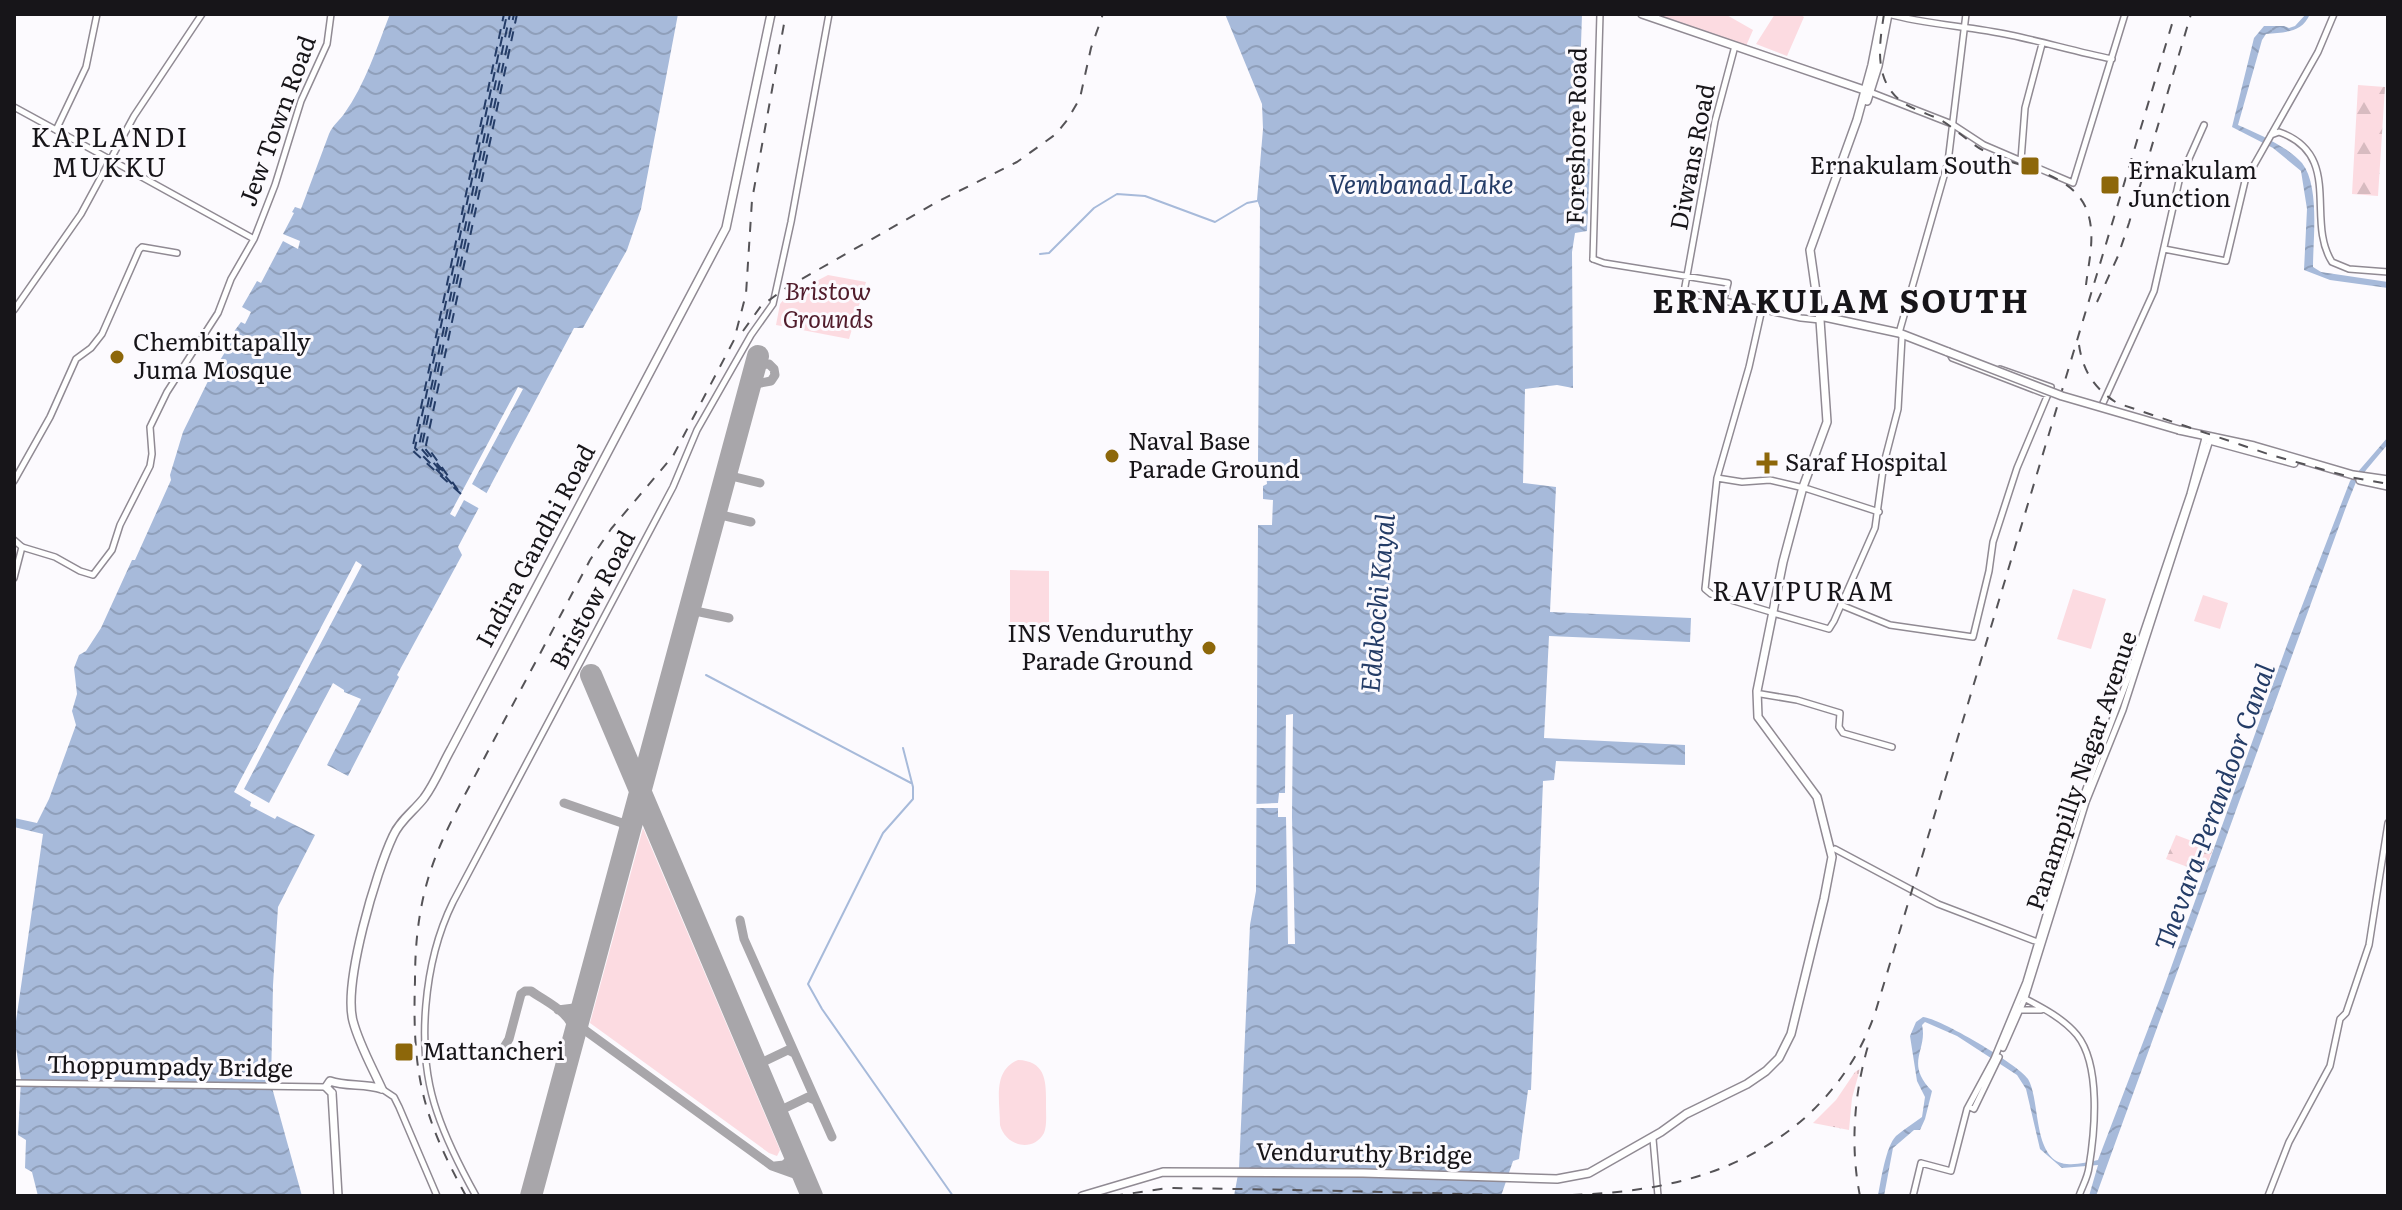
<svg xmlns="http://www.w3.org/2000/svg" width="2402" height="1210" viewBox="0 0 2402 1210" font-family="Literata,serif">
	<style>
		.grass { fill: url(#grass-tufts) }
		.forest { fill: url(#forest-firs) }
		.green { fill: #fcdbe1 }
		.water { fill: url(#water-waves) }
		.pier { fill: #fcfafe }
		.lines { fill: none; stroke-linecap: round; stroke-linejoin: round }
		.stream { stroke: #a7bada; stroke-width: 2 }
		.ferry { stroke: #243c67; stroke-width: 2; stroke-dasharray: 10 8; stroke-linecap: butt }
		.taxiway { stroke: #a8a6aa; stroke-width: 9 }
		.runway { stroke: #a8a6aa; stroke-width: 22 }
		.tertiary-casing { stroke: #908a93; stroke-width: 8 }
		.secondary-casing { stroke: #908a93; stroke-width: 8 }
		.primary-casing { stroke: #908a93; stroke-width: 10 }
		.trunk-casing { stroke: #908a93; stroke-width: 10 }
		.tertiary { stroke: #fff; stroke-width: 5 }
		.secondary { stroke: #fff; stroke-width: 5 }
		.primary { stroke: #fff; stroke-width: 7 }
		.trunk { stroke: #fff; stroke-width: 7 }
		.rail { stroke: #555357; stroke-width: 2; stroke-dasharray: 10 10; stroke-linecap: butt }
		.primary-bridge-casing { stroke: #908a93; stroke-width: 10; stroke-linecap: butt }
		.primary-bridge { stroke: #fff; stroke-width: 7 }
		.poi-dot { fill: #8d670a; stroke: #fcfafe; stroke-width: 3 }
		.labels { text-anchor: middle; stroke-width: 6; stroke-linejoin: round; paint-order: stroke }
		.street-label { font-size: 24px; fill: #171519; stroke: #fcfafe }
		.poi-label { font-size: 24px; fill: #171519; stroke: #fcfafe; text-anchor: start }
		.park-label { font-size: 24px; font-style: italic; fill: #501c2b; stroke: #fcfafe }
		.neighbourhood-label { font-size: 26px; letter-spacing: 2px; fill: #171519; stroke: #fcfafe }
		.water-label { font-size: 26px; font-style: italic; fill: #243c67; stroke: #fcfafe }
		.district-label { font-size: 32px; font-weight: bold; letter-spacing: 2px; fill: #171519; stroke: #fcfafe }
	</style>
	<defs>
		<pattern id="grass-tufts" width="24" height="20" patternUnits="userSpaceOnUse" patternTransform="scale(2)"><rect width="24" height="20" fill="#fcdbe1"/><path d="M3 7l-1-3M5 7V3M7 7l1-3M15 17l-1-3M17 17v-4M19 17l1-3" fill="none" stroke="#d7bbc0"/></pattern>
		<pattern id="forest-firs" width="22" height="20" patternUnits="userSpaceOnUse" patternTransform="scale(2)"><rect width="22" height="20" fill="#fcdbe1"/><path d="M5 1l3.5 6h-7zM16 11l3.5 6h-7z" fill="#d7bbc0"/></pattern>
		<pattern id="water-waves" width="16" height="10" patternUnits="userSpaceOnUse" patternTransform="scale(2)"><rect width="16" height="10" fill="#a7bada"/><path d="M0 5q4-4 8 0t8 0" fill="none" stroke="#8f9fba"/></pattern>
	</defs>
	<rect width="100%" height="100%" fill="#fcfafe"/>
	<path class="grass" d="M1860,1069L1852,1098L1849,1130L1813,1123L1836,1100L1855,1072Z"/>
	<path class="forest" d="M2358,85L2385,87L2378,196L2352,194Z
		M2176,835L2213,849L2204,873L2166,859Z"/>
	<path class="green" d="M1649,14H1725L1753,30L1746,46Z
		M1775,14H1799L1804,17L1787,56L1756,44Z
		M828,275L866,282L849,339L776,325L780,304L786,297Z
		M1010,570L1049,571V624L1010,623Z
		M2073,589L2106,599L2091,649L2057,639Z
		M2203,595L2228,603L2220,629L2194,621Z
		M643,828L780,1150L777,1156L769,1153L590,1023Z
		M1018,1060C1048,1061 1046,1085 1046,1107C1046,1115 1047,1126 1044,1133C1032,1154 1005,1145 1000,1125C1000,1100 992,1071 1018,1060Z"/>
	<path class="water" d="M390,14H678L641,209L627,250L583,328H574L458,547L462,555L397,675L399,677L348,776L327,765L361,699L344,692V690L333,683L269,803L244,789L362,565L356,561L234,792L251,802L250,806L275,819L277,816L315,835L278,907L273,985L271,1084L302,1196H38L32,1172L25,1168L26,1140L18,1135L21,1080L14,1035L43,834L14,827V818L37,823L49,799L76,725L72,711L77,694L74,668L79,655L86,651L101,628L132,560H135L171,480L170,475L183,432L212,373L232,341L230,337L241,322L245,324L251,312L242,307L257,281L261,283L283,241L298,249L300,241L283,234L294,213L292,212L295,207L301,209L329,134C333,125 339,121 344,114C365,85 377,47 390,14Z
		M1225,14H1582L1578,138L1580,157L1590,159L1587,231L1575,233L1572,252L1573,388L1557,385L1525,389L1523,483L1556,487L1550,612L1691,618L1690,642L1549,636L1544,738L1685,745V765L1556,761L1554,780L1543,781L1531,1090H1528L1519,1159L1513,1161L1501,1196H1234L1239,1169L1250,925L1256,891L1258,525H1272L1273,500L1263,499V486L1267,484L1265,462H1258L1260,208L1257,200L1263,129L1262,104Z
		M2306,14H2310C2302,33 2285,32 2266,34L2262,40L2238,125C2258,134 2287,146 2302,163C2320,186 2313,238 2313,267L2321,272L2388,282V288L2330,280L2304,270L2307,209L2301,171L2273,148L2232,127L2254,38L2264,26H2284L2289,28L2295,26Z
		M2388,437V444L2356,482L2346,507L2096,1196H2089L2098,1165L2062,1168L2040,1149L2026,1089L2017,1075L1957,1036L1925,1022L1922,1025C1928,1050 1904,1063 1932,1091L1925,1119L1920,1130H1914L1893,1148L1884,1196H1878C1881,1180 1886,1146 1896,1136C1904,1129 1914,1123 1922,1117L1925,1097L1917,1081L1910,1036L1916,1022L1923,1017C1939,1018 2018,1064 2028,1079C2041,1101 2032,1161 2067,1164C2077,1165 2088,1162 2098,1160L2163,990L2287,645L2350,481Z"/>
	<path class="pier" d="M518,387L523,389L472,484L488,494L480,509L464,500L455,517L450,514Z
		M1293,714L1292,817L1295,944H1288L1286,817H1278V808H1256V804L1278,803L1279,793H1285L1286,715Z"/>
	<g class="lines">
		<path class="stream" d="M1040,254L1049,253L1094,208L1117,194L1145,196L1215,222L1247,203L1257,201
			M706,675L911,783
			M903,748L913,787V799L883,833L808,984L822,1009L953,1196"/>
		<path class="ferry" d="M443,471L422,445L514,14
			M443,476L415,448L507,14
			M452,484L419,446L510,14
			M458,490L426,445L517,14
			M461,494L412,450L504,14"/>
		<path class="taxiway" d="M750,385L771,381L775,375L774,369L769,364L759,365L754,370
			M725,479L731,476L760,483
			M714,518L721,515L751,522
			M688,614L695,611L729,618
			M564,803L622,823L629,834
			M622,823L634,816
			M740,920L744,939L832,1137
			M558,1010L582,1007
			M579,1017L580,1024L586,1031
			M501,1052L509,1039L521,994L525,991H531C546,1002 573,1013 574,1034L579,1029L586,1031L772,1166L800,1176L809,1189
			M759,1069L763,1062L788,1050L794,1053
			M778,1116L783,1109L808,1097L815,1100
			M775,1166L784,1165L790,1160V1143"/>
		<path class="runway" d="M591,675L812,1196
			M531,1196L758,356"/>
		<g class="tertiary-casing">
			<path id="tertiary" d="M1888,14C1928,25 1969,26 2010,35C2044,42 2077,52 2112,59
				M1735,46L1715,121L1684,292L1801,318L1820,320
				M1952,124L1984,145L2073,183L2125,14
				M56,130L86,67L97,14
				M2271,135L2279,132C2344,155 2305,220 2332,262L2349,269L2388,272
				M111,160L254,239
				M2021,160L2025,108L2042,44
				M2164,249L2226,261L2245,181L2318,52L2334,14
				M1593,259L1604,263L1728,283L1724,299
				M1762,309L1749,367L1717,478L1705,589L1711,594L1771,612
				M1950,354L1952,358L2048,395
				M2103,403L2154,291L2179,181L2204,125
				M1717,478L1742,482L1770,480L1808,489L1879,512
				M14,481L50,417L76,359L91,348L102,334L139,250L142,247L177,253
				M22,547L55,557L80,571L93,575L112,550L120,525L150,466L152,454L150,427L167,392L218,313L231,279L254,239L275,185L301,101L327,44L331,14
				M1841,605L1890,625L1973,637L1989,571L1993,542L2017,468L2051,387L2000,369
				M1761,694L1797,700L1840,713L1839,727L1843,733L1892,747
				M1835,849L1938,904L2040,943
				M2022,997C2041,1007 2063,1018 2077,1035C2101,1065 2095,1131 2089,1167C2088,1177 2082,1187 2079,1196
				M2019,1010H2041
				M2003,1048L2025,998L2086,802L2123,710L2210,440
				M14,1083L326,1087
				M382,1089L394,1097L399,1107L437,1196
				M1970,1107L1974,1109L1999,1057
				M476,1196C461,1169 447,1142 437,1112C415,1049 424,961 453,902L673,487L697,430L751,335L773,304L791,222L829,14
				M1913,1196L1921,1163L1951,1171L1967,1109L1994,1059L2026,982L2075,818L2128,678L2190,494L2205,438
				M2268,1196L2289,1142L2330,1066L2340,1019L2346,1013L2369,945L2388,823"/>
		</g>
		<g class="secondary-casing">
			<path id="secondary" d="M1870,92L1952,124
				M14,107L111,160
				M1593,259L1600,14
				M14,310L81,214L134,116L202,14
				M1899,333L1948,162L1966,14
				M14,540L22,547L14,578
				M1773,613L1829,629L1834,621L1875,528L1884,463L1898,409L1902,337
				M1653,1139L1658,1196"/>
		</g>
		<g class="primary-casing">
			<path id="primary" d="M1642,14L1867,91
				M1867,101L1878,66L1888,14
				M1820,316L1899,333L1948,352
				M2179,430L2254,446L2353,475L2388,480
				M2206,439L2294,463
				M2360,480L2388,486
				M1082,1196L1163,1172L1363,1173L1557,1179L1589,1173L1661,1132L1686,1114L1747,1084L1766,1071L1779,1058L1791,1034L1824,899L1832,857L1817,797L1758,717L1757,691L1783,562L1803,487L1827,422L1820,320L1810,250L1857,120L1872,65L1882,14"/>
		</g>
		<g class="trunk-casing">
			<path id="trunk" d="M382,1089C372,1067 359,1044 353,1021C343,983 376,872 393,836C400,820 414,811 424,798C435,783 442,765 451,749L726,228L771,14
				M332,1093L338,1196
				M332,1093L326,1087L330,1081C346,1087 365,1083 382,1089"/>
		</g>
		<use href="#tertiary" class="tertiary"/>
		<use href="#secondary" class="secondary"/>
		<use href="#primary" class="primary"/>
		<use href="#trunk" class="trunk"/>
		<path class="rail" d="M1884,14C1879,46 1873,83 1905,104C1915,110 1928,114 1939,119C1955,128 1968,142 1984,151C2016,168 2067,170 2085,206C2097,231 2089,259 2086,285
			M2097,302L2118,256L2129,223L2191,14
			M743,331L761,306L786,288L937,202L1017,162L1056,134L1068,119L1080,98L1091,48L1103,14
			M2079,345C2083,372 2095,389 2117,403L2271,455L2350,477L2388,484
			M466,1196C422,1116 412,1073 415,981C415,947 418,913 428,879C441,835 466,794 487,753C521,689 556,624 590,560L611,529L673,456L734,340L746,294L752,200L784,24
			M1113,1196L1168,1188C1255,1189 1342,1191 1428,1193C1561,1196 1702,1210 1808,1115C1839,1086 1863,1050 1876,1010L2175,14
			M1860,1196C1850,1147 1854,1094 1868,1046"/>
		<g class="primary-bridge-casing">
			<path id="primary-bridge" d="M1948,352L2062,396L2179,430"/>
		</g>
		<use href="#primary-bridge" class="primary-bridge"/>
	</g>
	<g class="poi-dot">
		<rect x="2020" y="156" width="20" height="20" rx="4"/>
		<rect x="2100" y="175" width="20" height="20" rx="4"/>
		<circle cx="117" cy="357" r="8"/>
		<circle cx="1112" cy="456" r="8"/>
		<path d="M1763 451h8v8h8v8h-8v8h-8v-8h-8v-8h8z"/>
		<circle cx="1209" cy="648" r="8"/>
		<rect x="394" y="1042" width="20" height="20" rx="4"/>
	</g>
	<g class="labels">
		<g class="street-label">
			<text transform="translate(278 121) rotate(-70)" y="8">Jew Town Road</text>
			<text transform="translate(1577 136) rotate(-89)" y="8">Foreshore Road</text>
			<text transform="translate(1693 157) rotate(-79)" y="8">Diwans Road</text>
			<text transform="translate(536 546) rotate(-62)" y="8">Indira Gandhi Road</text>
			<text transform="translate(593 600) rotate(-62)" y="8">Bristow Road</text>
			<text transform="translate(2082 771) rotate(-71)" y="8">Panampilly Nagar Avenue</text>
			<text transform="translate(170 1067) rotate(1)" y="8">Thoppumpady Bridge</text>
			<text transform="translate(1364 1154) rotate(1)" y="8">Venduruthy Bridge</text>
		</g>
		<g class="poi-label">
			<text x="2012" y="174" text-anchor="end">Ernakulam South</text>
			<text x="2128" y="179">Ernakulam<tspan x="2128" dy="28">Junction</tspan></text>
			<text x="133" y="351">Chembittapally<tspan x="133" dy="28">Juma Mosque</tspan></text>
			<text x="1128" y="450">Naval Base<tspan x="1128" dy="28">Parade Ground</tspan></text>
			<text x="1785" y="471">Saraf Hospital</text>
			<text x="1193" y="642" text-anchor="end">INS Venduruthy<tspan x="1193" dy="28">Parade Ground</tspan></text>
			<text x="422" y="1060">Mattancheri</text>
		</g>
		<g class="park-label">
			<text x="828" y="300">Bristow<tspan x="828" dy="28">Grounds</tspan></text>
		</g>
		<g class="neighbourhood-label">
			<text x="110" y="147">KAPLANDI<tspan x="110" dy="30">MUKKU</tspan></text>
			<text x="1804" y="601">RAVIPURAM</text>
		</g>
		<g class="water-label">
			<text x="1421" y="194">Vembanad Lake</text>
			<text transform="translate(1378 603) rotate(-85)" y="9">Edakochi Kayal</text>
			<text transform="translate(2215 807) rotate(-70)" y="9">Thevara-Perandoor Canal</text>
		</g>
		<g class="district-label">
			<text x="1841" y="313">ERNAKULAM SOUTH</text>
		</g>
	</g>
	<rect width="2402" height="1210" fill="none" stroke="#171519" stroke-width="32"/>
</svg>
